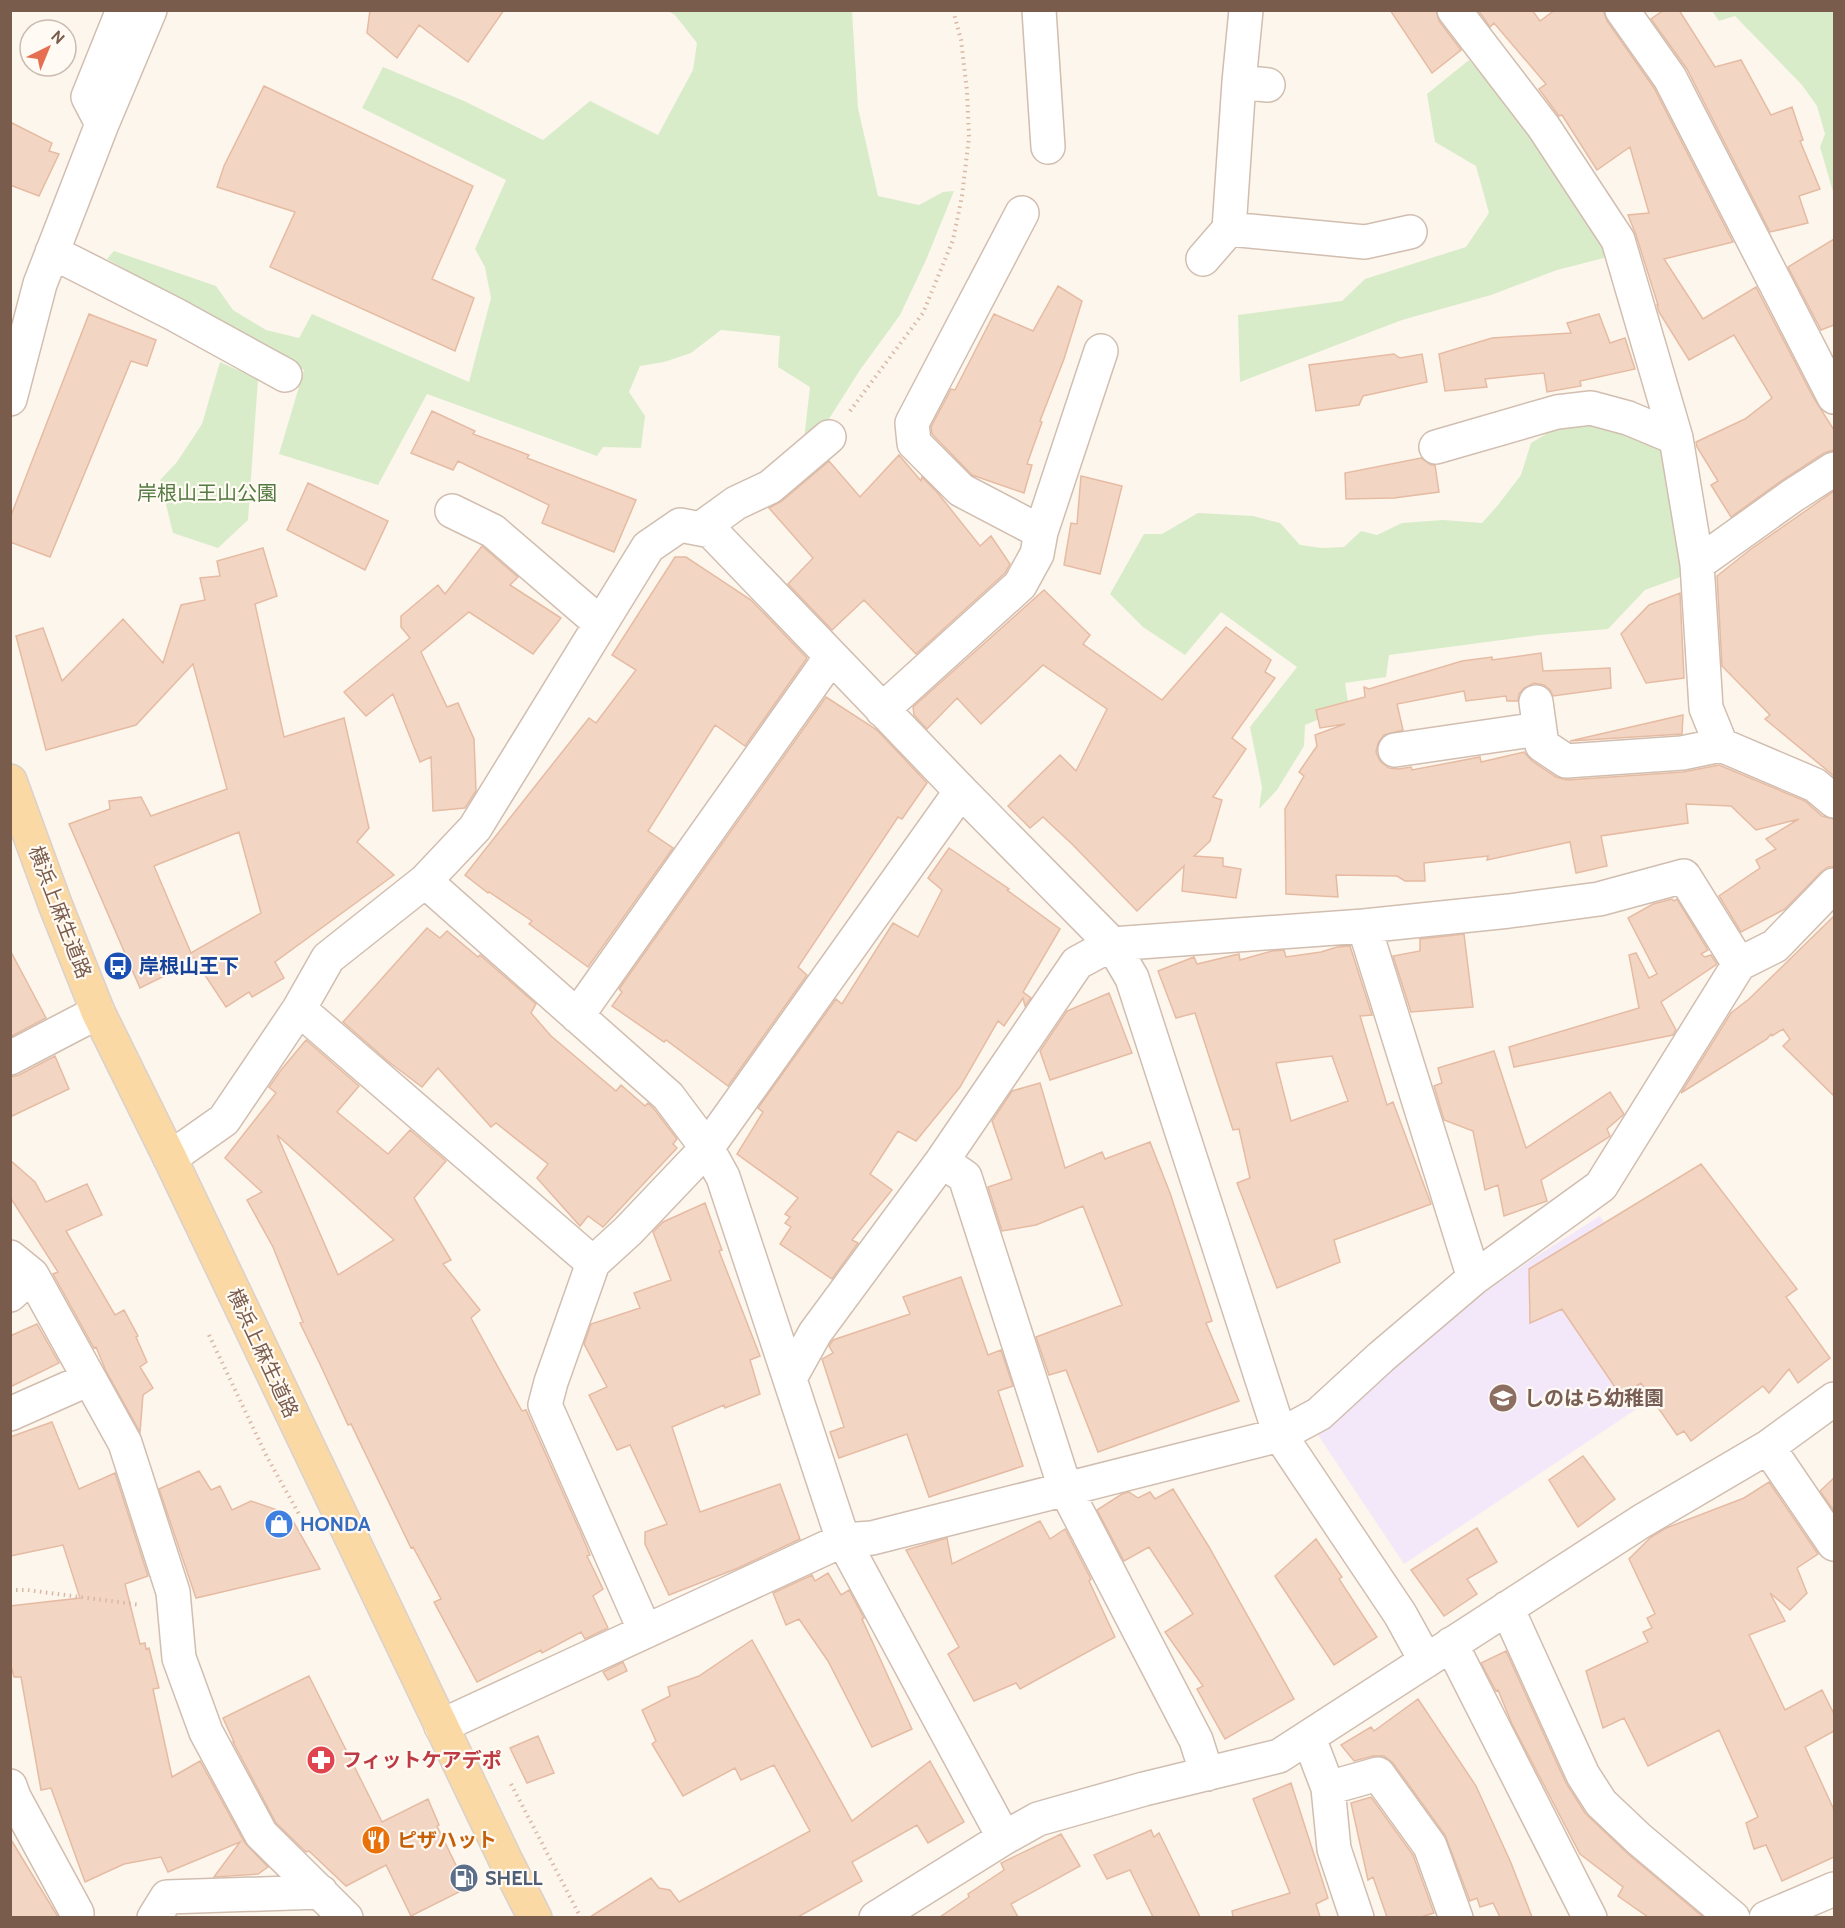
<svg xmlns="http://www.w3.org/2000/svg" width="1845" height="1928" viewBox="0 0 1845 1928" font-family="Cabin,'Noto Sans JP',sans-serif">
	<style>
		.education { fill: #f3e8fa }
		.green { fill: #d8ecc9 }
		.building { fill: #f3d5c3; stroke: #e6bba3; stroke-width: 1.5; fill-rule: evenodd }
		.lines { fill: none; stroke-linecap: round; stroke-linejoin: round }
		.minor-casing { stroke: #d1beb0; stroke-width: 36 }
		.major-casing { stroke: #dad1cd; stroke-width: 36 }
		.path { stroke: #d9b8a5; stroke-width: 4; stroke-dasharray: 1.5 4.5; stroke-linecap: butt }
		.minor { stroke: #fff; stroke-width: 33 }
		.major { stroke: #fbd9a5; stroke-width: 33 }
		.labels { text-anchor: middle; stroke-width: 4.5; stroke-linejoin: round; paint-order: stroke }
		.park-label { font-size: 20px; fill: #537a41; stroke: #fffaf3 }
		.street-label { font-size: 20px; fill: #7a5c4d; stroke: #fffaf3 }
		.transit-label { font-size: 20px; font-weight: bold; fill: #164399; stroke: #fffaf3; text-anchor: start }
		.education-label { font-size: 20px; font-weight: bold; fill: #785e54; stroke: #fffaf3; text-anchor: start }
		.shop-label { font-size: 20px; font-weight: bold; fill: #366cbe; stroke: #fffaf3; text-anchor: start }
		.health-label { font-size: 20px; font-weight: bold; fill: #be3a42; stroke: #fffaf3; text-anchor: start }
		.food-label { font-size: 20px; font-weight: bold; fill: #c56008; stroke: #fffaf3; text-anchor: start }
		.service-label { font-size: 20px; font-weight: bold; fill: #4e5e75; stroke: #fffaf3; text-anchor: start }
	</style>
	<rect width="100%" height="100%" fill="#fdf6ec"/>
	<path class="education" d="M1600,1216L1704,1364L1404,1564L1316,1432L1431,1330L1532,1259Z"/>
	<path class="green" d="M668,11H852L858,108L878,196L919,205L943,192L954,191L926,260L900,315L860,370L827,422L804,439L810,387L778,367L780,336L721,330L691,353L664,362L640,366L629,392L645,416L641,448L603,447L597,456L427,394L378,485L279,454L304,370L107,259L114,251L216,286L233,310L266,330L299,338L312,314L469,382L491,298L485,267L475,249L506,180L362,108L383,67L464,101L543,140L590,101L658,135L693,70L697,43L675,15Z
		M1712,11H1834V195L1820,147L1825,134L1817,106L1802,85L1735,16L1719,21Z
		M1469,60L1533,135L1603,241L1604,258L1557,270L1491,295L1402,320L1240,382L1238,315L1342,301L1365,279L1466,247L1489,213L1476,166L1435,142L1427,94Z
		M220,362L258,379L248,520L218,548L173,533L160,480L177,462L202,424Z
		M1597,420L1667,446L1686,575L1645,590L1608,629L1539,635L1389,655L1386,677L1345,683L1349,707L1305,725L1304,746L1277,790L1259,809L1262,787L1250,727L1297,667L1221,612L1185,655L1143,627L1110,594L1144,534H1162L1198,513L1253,516L1280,523L1300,545L1322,548L1344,547L1361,531L1377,535L1402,523L1443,520L1482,523L1498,505L1521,475L1531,443L1551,431Z"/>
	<path class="building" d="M370,10H504L468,62L419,25L397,58L367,33Z
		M1390,10H1436L1439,21L1461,50L1432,73Z
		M1478,10H1532L1540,21L1555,10H1603L1607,21L1654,88L1733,242L1664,259L1703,319L1756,287L1813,397L1834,430V450L1824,453L1781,481L1731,517L1711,485L1718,481L1697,447L1696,442L1745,419L1772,398L1734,335L1689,360L1659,312L1657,305H1658L1636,235L1628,215L1649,213L1630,147L1597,170L1562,115L1559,116L1539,89L1546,84L1494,23L1490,27Z
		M1664,10H1679L1715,67L1741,60L1771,115L1792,107L1803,140L1800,141L1820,189L1799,196L1808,223L1770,232L1687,69L1651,19Z
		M264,86L473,186L432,279L474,298L455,351L270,267L295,212L217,187L224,166Z
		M10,122L52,143L49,151L59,154L39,196L10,185Z
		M1834,239V325L1821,330L1788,267Z
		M1058,286L1082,301L1064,359L1040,421L1042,422L1027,464L1032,465L1024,493L972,475L932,434L931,427L951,389L955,390L994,314L1033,331Z
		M89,314L156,340L147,366L131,361L50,557L10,542V518Z
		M1599,314L1610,343L1625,338L1635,369L1580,381L1581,386L1547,392L1544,373L1485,379L1487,387L1445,391L1439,354L1492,338L1571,333L1567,323Z
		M1394,354L1400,358L1422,354L1427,382L1363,396L1359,405L1316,411L1309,365Z
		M432,411L475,431L473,434L529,455L527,458L636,500L614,552L542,523L549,505L458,461L453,470L411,453Z
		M899,455L921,481L922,477L937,492L980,546L991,536L1010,564L1005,573L916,654L864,600L832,630L788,584L813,558L769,508L782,501L829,461L860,497Z
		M1421,458L1431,465H1435L1439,492L1394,498L1346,499L1345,473Z
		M1081,476L1122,486L1100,574L1064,565L1071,523L1077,524Z
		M308,483L388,521L365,570L287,530Z
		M1834,491V776L1765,719L1770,715L1722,666L1717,576L1751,549Z
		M482,546L518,577L510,585L561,618L533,654L469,612L421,652L447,707L458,703L474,739L476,791L465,808L433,811L431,757L420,762L393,694L366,716L344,692L410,638L401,627V616L438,585L445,594Z
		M263,548L277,596L255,604L284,737L344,718L369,828L357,842L394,875L275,962L284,978L252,997L249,992L226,1007L193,957L195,961L140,988L69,824L110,809L109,801L141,797L151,816L227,789L193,664L136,725L46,750L16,636L43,628L62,681L123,619L163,663L181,605L205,600L200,578L220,576L217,561ZM239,832L261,913L191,953L154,866Z
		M675,557H686L751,600L807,658L745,746L715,725L648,831L673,848L588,967L529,924L532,921L489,892L488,893L465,875L589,718L596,723L636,670L612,655Z
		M1044,590L1090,635L1083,644L1162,700L1226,627L1271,660L1265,672L1275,678L1232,738L1246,749L1213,797L1222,800L1210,841L1194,856L1223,858V866L1241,869L1236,898L1182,891L1184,866L1137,911L1073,845L1043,817L1030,828L1008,806L1060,755L1076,771L1107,709L1043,665L981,724L957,698L927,729L914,715L913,707Z
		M1680,593L1684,678L1646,683L1621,634L1649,605Z
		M1541,653L1543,671L1610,668L1611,688L1553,696L1550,690L1544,685L1534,683L1524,688L1519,694L1518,701H1507L1506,696L1466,701L1464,691L1397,704L1403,730L1384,735L1378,743L1376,752L1380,761L1389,768L1398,769L1411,767L1412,770L1480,757L1481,762L1524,752L1532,761L1556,777L1567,780L1683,772L1719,765L1805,801L1822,816L1834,819V867H1828L1821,872L1785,909L1741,932L1719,896L1760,868L1756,860L1776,849L1766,839L1799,819L1756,830L1731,806L1686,804L1688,823L1601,836L1607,866L1576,873L1570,842L1487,860L1488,856L1424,863L1425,881H1405L1397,876L1336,875L1338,897L1286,894L1285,809L1304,776L1299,772L1317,746L1315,735L1345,724L1320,728L1316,710L1365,697L1364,687L1369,689L1462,661L1492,657V660Z
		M826,697L877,730L927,783L902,819L898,817L798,967L807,975L728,1086L666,1040L664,1042L612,1006L622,992L619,989Z
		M1683,715L1682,734L1570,741Z
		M949,848L1009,889L1007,890L1060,929L1023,992L1031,998L1025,1006L1023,998L1004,1026L998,1021L960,1087L916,1141L898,1131L870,1174L892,1190L852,1240L858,1243L832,1279L780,1244L791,1227L785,1223L790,1217L785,1214L798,1198L737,1154L763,1112L758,1108L836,999L842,1004L893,923L918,937L942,890L928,878Z
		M1672,899L1674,901L1677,899L1708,950L1701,954L1705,957L1711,955L1717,964L1661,1002L1676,1030L1673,1035L1514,1067L1509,1047L1639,1008L1629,955L1636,953L1649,978L1657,974L1628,918L1653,904Z
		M1834,916V1096L1783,1046L1790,1039L1783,1029L1772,1036L1771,1034L1767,1039L1681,1093L1731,1013L1749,999Z
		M427,928L440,938L447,931L478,957L480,955L536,1004L531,1013L551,1036L616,1091L621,1085L645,1106L648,1103L654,1109L677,1139L673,1144L677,1148L603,1227L588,1216L580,1226L537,1178L548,1164L496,1123L491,1127L438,1068L422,1087L389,1062L343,1022Z
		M1464,934L1473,1007L1411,1012L1393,956L1420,951V939Z
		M1350,946L1372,1015L1360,1016L1387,1105L1393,1102L1431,1204L1334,1240L1340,1262L1277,1288L1237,1183L1250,1178L1239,1129L1233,1130L1195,1013L1176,1018L1158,971L1194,957L1197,964L1239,954L1240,960L1272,951L1284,950L1286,957L1321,952L1337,947ZM1332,1056L1348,1101L1291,1121L1276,1063Z
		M10,950L46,1018L10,1037Z
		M1109,993L1132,1053L1050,1080L1040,1051L1067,1011Z
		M306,1040L359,1086L337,1112L388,1154L410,1130L446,1161L414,1198L451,1260L443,1264L480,1310L471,1318L522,1411L526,1410L580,1531L590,1555L587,1556L603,1589L593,1596L608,1628L585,1639L581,1632L542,1653L541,1650L477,1682L434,1602L441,1599L413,1547L411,1548L351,1424L348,1425L319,1362L300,1323L303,1322L273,1247L247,1200L262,1192L225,1158L276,1093L269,1087L281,1070ZM277,1135L394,1240L338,1275Z
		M1494,1051L1526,1148L1610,1092L1624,1114L1607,1129L1610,1136L1609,1137L1541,1180L1547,1201L1504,1216L1498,1185L1485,1190L1473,1131L1444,1120L1434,1086L1442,1083L1438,1068Z
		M55,1056L69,1089L10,1117V1077L19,1075Z
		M1040,1083L1065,1168L1102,1152L1105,1159L1150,1142L1170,1193L1212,1321L1206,1323L1239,1401L1098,1452L1066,1370L1049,1375L1036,1337L1122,1305L1083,1206L1036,1225L1002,1231L988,1187L1012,1179L992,1121L1012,1091Z
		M10,1160L35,1182L46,1202L87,1184L102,1215L66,1231L115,1315L124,1310L138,1336L136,1337L147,1362L140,1367L153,1388L143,1395L140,1432L106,1371L96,1347L94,1348L53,1274L58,1272L10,1197Z
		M1701,1164L1797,1289L1786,1297L1830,1358L1798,1383L1789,1369L1769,1393L1763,1386L1691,1441L1684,1431L1677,1435L1641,1383L1621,1396L1562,1309L1530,1323L1529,1269Z
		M705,1203L722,1250L719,1251L760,1356L750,1360L760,1394L725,1408L724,1405L672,1427L700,1512L780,1484L800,1539L738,1568L669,1595L645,1544V1532L667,1524L630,1445L617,1450L589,1395L607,1387L584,1344L591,1324L640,1308L634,1293L671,1280L653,1232L663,1222Z
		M961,1277L988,1355L1001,1350L1013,1386L998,1391L1023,1466L929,1497L907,1434L839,1458L830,1432L844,1427L822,1359L833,1353L829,1346L833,1340L910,1314L903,1297Z
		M37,1324L59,1363L10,1387V1336Z
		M52,1422L79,1489L115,1473L148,1576L125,1584L140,1644L145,1643L146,1649L149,1648L159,1688L153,1689L172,1777L200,1761L245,1843L268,1867L258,1874L214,1877L240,1842L168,1872L161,1857L124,1864L85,1882L51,1788L41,1790L21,1677H14L10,1662V1606L80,1598L63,1545L10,1556V1437Z
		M1583,1456L1615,1499L1578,1527L1549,1480Z
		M199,1471L211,1490L220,1486L232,1510L251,1501L289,1514L320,1569L196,1598L159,1489Z
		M1834,1478V1511L1820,1491Z
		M1769,1482L1818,1554L1797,1568L1807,1593L1790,1610L1770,1593L1785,1621L1749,1635L1785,1710L1822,1690L1834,1714V1731L1805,1747L1834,1810V1857L1782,1881L1766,1845L1754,1849L1746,1823L1758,1817L1719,1730L1648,1766L1624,1718L1603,1728L1586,1671L1648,1642L1643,1632L1652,1628L1647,1618L1655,1614L1629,1559L1651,1537L1666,1528L1744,1498Z
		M1173,1489L1209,1547L1294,1699L1225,1739L1197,1689L1203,1686L1165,1632L1193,1614L1149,1547L1124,1561L1097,1510L1122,1494L1129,1492L1138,1498L1150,1492L1155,1499Z
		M1040,1521L1050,1539L1065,1529L1091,1579L1089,1581L1115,1637L1020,1689L1016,1683L974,1701L948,1654L959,1647L906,1550L947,1538L952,1564Z
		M1477,1528L1497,1562L1467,1579L1477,1594L1444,1616L1411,1570Z
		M1316,1539L1342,1577L1339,1579L1377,1637L1334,1665L1275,1576Z
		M828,1573L841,1595L849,1590L864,1618L862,1619L912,1729L872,1747L828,1661L799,1619L786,1625L773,1593L812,1575L815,1581Z
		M752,1640L852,1821L930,1761L964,1822L928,1843L917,1825L852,1862L862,1881L798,1917H590L651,1878L659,1888L670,1890L679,1902L810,1831L774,1765L741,1780L735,1768L683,1796L652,1744L656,1741L642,1710L670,1696L668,1687L699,1676Z
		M1506,1651L1566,1783L1585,1813L1627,1853L1703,1917H1648L1618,1896L1623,1887L1580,1854L1512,1724L1498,1690L1496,1691L1481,1663Z
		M623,1662L627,1671L608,1680L603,1672Z
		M309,1676L382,1822L428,1799L439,1825L437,1826L467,1888L411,1916L386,1865L346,1886L309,1851L306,1852L276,1823L233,1742H234L223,1718Z
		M1418,1699L1476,1786L1511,1863L1532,1917H1500L1493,1903L1480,1907L1477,1898L1470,1901L1445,1835L1393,1763L1384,1756H1373L1354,1761L1341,1745L1371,1727L1374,1731Z
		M538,1736L554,1773L527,1783L510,1748Z
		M1291,1783L1328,1898L1316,1904L1320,1917H1233L1232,1911L1290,1893L1253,1799Z
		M1371,1797L1413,1855L1434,1913L1421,1917H1387L1373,1877L1368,1880L1351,1803Z
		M1151,1830L1154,1837L1159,1833L1163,1841L1200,1917H1153L1130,1870L1107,1879L1094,1855Z
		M1061,1834L1080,1866L1011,1904L1018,1917H940L969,1897L968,1894L1004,1870L1001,1863Z
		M10,1838L58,1917H10Z"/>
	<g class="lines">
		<g class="minor-casing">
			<path id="minor" d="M1039,10L1048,147
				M1454,10L1543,126L1618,240L1676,438L1697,564L1706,708L1721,745
				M1622,10L1670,78L1834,397
				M1239,82L1268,85
				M102,124L88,97L123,10
				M1229,229L1365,242L1410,232
				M52,252L174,314L285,375
				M1203,259L1229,229L1239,82L1246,10
				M10,399L40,284L102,124L150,10
				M1436,447L1557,412L1591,408L1628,418L1676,438
				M452,511L493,531L600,623
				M700,529L736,503L770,487L829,437
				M1041,532L1101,351
				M1697,564L1792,496L1834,469
				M1536,702L1542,745L1566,761L1682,753L1721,745L1815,785L1834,801
				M882,710L1020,585L1037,554L1041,532L961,490L914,443L912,423L1022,213
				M1395,750L1539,729
				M425,881L668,1096L707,1148L723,1177L843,1540L1004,1838
				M1364,926L1474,1278
				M299,1009L593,1263
				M577,1016L831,657
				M10,1058L98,1012
				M170,1158L224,1120L299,1009L328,958L425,881L475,828L648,547L680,525L711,531L961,791L1112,944L1132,978L1280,1435L1400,1614L1426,1661
				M942,1161L965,1177L1065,1488L1196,1740L1207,1774
				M10,1257L32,1275L125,1443L173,1592L179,1658L206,1732L261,1834L346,1918
				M10,1295L32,1275
				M790,1378L815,1333L942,1161L1077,963L1112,944L1364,926L1509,911L1599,899L1684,876L1739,964
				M10,1414L89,1379
				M1768,1447L1834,1544
				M1507,1608L1583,1775L1601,1803L1639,1839L1733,1918
				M645,1631L545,1405L551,1382L593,1263L628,1231L707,1148L961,791
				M1451,1644L1590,1918
				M441,1726L843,1540L872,1538L1280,1435L1319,1414L1381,1357L1474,1278L1601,1186L1739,964L1775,946L1834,885
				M1309,1738L1328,1788L1378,1774L1430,1846L1456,1918
				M10,1786L14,1797L77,1913V1918
				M1328,1788L1334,1849L1357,1918
				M154,1918L167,1897L321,1892
				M876,1918L1004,1838L1038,1819L1144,1789L1279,1756L1642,1521L1768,1447L1834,1399
				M1766,1918L1834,1889"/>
		</g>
		<g class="major-casing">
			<path id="major" d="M10,781L55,904L98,1012L170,1158L506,1861L535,1918"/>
		</g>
		<path class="path" d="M850,411L923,313L953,240L962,196L969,137L967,91L961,40L953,10
			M209,1335L267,1457L299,1514
			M10,1590H27L141,1605
			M511,1784L581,1918"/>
		<use href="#minor" class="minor"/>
		<use href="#major" class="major"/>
	</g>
	<defs>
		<g id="bus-disc" transform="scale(1.5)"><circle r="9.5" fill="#1a4fb4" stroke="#fffaf3"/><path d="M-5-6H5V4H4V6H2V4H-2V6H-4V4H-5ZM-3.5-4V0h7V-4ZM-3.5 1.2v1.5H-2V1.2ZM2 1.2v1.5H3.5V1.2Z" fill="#fff"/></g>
		<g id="school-disc" transform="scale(1.5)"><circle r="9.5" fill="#8d6e63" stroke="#fffaf3"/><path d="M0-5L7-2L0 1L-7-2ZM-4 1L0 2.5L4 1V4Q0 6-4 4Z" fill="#fff"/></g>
		<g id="shop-disc" transform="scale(1.5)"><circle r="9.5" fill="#3f7fe0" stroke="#fffaf3"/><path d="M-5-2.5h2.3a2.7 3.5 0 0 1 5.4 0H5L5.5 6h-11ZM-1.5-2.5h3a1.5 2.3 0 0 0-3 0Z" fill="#fff"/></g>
		<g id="pharmacy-disc" transform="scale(1.5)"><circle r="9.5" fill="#e0444e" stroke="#fffaf3"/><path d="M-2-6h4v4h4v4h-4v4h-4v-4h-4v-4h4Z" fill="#fff"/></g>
		<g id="restaurant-disc" transform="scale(1.5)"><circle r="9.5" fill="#e8710a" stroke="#fffaf3"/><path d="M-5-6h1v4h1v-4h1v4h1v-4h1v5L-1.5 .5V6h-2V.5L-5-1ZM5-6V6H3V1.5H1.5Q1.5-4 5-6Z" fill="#fff"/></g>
		<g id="fuel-disc" transform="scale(1.5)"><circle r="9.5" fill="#5c6f8a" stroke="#fffaf3"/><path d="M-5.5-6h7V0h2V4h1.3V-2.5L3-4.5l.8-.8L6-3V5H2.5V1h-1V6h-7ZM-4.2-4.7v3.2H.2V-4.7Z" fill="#fff"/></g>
	</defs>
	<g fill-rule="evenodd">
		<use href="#bus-disc" x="118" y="966"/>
		<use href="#school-disc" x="1503" y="1398"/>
		<use href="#shop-disc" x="279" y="1524"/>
		<use href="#pharmacy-disc" x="321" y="1760"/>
		<use href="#restaurant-disc" x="376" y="1840"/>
		<use href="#fuel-disc" x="464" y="1878"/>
	</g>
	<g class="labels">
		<g class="park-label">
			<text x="207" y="500">岸根山王山公園</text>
		</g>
		<g class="street-label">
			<text transform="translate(60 912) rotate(69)" y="7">横浜上麻生道路</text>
			<text transform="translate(263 1353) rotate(65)" y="7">横浜上麻生道路</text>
		</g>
		<g class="transit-label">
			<text x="139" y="973">岸根山王下</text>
		</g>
		<g class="education-label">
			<text x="1524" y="1405">しのはら幼稚園</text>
		</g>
		<g class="shop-label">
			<text x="300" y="1531">HONDA</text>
		</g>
		<g class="health-label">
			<text x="342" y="1767">フィットケアデポ</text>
		</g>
		<g class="food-label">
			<text x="397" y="1847">ピザハット</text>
		</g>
		<g class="service-label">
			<text x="485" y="1885">SHELL</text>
		</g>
	</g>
	<rect width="1845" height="1928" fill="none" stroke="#7a5c4d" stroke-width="24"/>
	<g transform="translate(48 48) rotate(43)"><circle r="28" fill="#fffaf3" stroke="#cabbb1" stroke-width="1.5"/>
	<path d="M0-4.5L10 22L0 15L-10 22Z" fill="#e76f51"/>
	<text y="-9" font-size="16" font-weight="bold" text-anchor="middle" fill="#7a5c4d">N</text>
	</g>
</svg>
